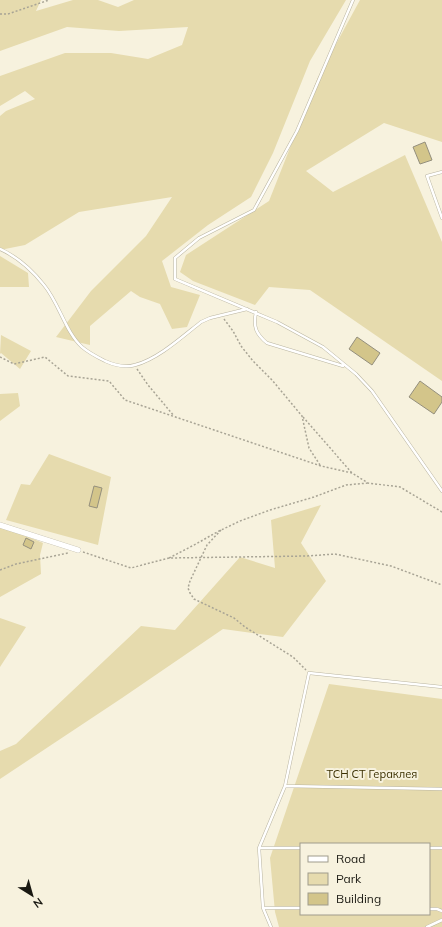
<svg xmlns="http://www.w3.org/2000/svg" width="442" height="927" viewBox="0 0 442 927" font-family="Mulish,sans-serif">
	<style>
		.green { fill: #e6dbae; fill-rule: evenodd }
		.building { fill: #d3c58a; stroke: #948f7d }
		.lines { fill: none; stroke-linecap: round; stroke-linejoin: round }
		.service-casing { stroke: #bab5a2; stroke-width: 3.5 }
		.minor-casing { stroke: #bab5a2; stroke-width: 6 }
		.path { stroke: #a8a495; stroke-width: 1.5; stroke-dasharray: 2 2; stroke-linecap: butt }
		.service { stroke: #fff; stroke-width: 2.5 }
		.minor { stroke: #fff; stroke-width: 5.5 }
		.labels { text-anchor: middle; stroke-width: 4; stroke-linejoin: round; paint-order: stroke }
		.park-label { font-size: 11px; fill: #3b3000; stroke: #f7f2de }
	</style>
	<rect width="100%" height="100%" fill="#f7f2de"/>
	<path class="green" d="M0,0H41L36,11L73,0H98L118,7L134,0H346L310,61L273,153L251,197L208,225L162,261L171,287L200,295L187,327L172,329L160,304L140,297L131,291L90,326V345L56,337L91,291L146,236L172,197L79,212L25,245L0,250V116L6,111L35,99L25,91L0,106V76L65,53H111L148,59L182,45L188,27L119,31L67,27L0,51Z
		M360,0H442V142L384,123L306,171L333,192L405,155L442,242V381L310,290L269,287L255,305L193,281L180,272L186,255L269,201L318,77Z
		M0,256L28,273L29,287H0Z
		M1,335L31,351L20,369L1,353L0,354Z
		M18,393L20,406L0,421V394Z
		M49,454L111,477L98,545L6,520L21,484L30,485Z
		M321,505L301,543L326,581L283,637L223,629L122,698L0,779V751L16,744L141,626L175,630L240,557L275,568L271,520Z
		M0,525L43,543L40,555L41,574L0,597Z
		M0,618L26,627L0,667Z
		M329,684L442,699V927H279L275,912L270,858ZM301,844H429V914H301Z"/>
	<path class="building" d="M425,142L432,160L420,164L413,147Z
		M357,337L380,353L372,365L349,349Z
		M420,381L442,397V402L434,414L409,397Z
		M94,486L102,488L97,508L89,506Z
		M26,538L34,542L31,549L23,545Z"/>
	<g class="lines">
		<g class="service-casing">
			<path id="service" d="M353,0L297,131L254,210L199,238L175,258V279L277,322L323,347L356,374L372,391L442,491
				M442,172L427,176L442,218
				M0,249C18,257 32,270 44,285C59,303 66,333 82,347C89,353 97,357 105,361C114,365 125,368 135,365C158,359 182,337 201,322L210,318L247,309
				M256,312C253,327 256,334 267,343L343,366
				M285,786L442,789
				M259,848H301
				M429,848H442
				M263,908L259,848L285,786L309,673L442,687
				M429,909H437L442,911
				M271,927L263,908H301
				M427,927L442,920"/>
		</g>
		<g class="minor-casing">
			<path id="minor" d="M0,525L78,550"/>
		</g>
		<path class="path" d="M0,14H8L49,0
			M224,319L233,331L241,346L253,361L272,380L302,416L309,448L320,465
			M0,357L14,364L45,357L68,376L109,381L125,400L321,466L352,473L368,483L400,487L442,512
			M137,369L148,385L174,416
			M303,417L352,473
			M221,530L207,545L190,581L188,588L190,593L194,599L234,618L245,627L293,657L306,670
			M83,552L131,568L169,558L307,556L335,554L391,566L442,585
			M169,558L196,544L217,532L240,521L270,510L314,497L346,485L368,483
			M0,570L16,564L68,553"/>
		<use href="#service" class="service"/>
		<use href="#minor" class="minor"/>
	</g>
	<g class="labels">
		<g class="park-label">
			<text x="372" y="778">ТСН СТ Гераклея</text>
		</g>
	</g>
	<rect x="300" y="843" width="130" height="72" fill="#f7f2de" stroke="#9f9b8c"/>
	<rect x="308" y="856" width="20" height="6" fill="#ffffff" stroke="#9f9b8c"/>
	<text x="336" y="863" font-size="12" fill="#1a1912">Road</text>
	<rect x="308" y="873" width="20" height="12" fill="#e6dbae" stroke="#9f9b8c"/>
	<text x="336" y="883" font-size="12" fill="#1a1912">Park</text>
	<rect x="308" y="893" width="20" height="12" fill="#d3c58a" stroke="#9f9b8c"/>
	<text x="336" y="903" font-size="12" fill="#1a1912">Building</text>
	<g transform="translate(32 895) rotate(143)" stroke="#f7f2de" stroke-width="3" paint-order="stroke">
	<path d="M0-3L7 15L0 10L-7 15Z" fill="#1a1912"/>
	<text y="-6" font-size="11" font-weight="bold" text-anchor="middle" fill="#1a1912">N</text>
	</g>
</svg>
